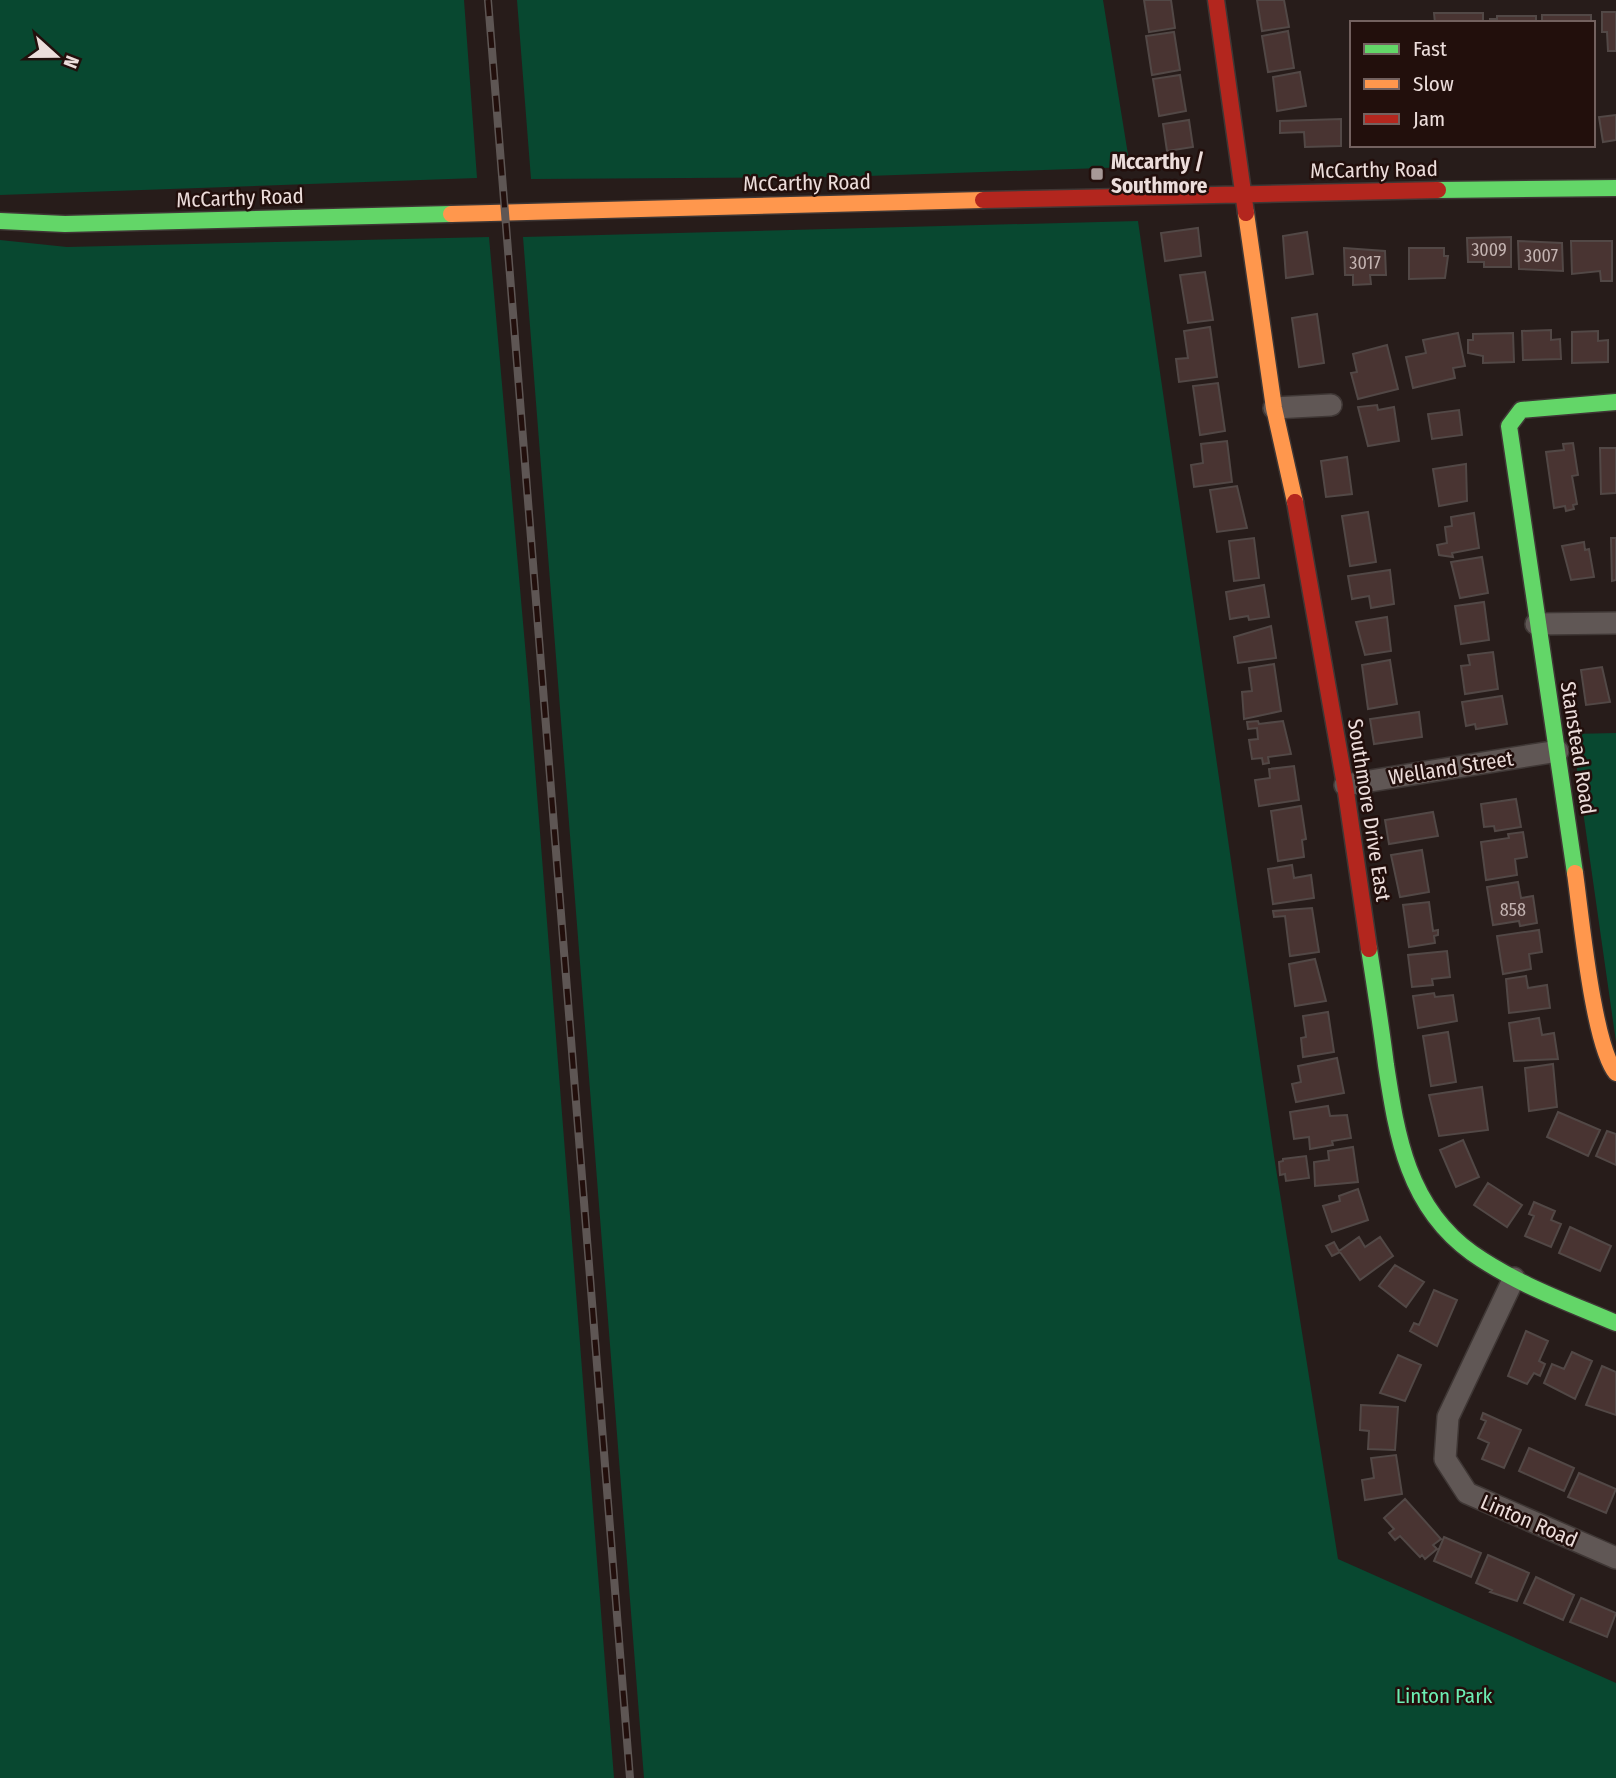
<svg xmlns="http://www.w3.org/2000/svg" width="1616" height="1778" viewBox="0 0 1616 1778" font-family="'Fira Sans Condensed',sans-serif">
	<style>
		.green { fill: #084830 }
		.building { fill: #493432; stroke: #524846; stroke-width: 2 }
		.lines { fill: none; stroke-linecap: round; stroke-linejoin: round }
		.street-casing { stroke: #3f3735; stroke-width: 24 }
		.fast-casing { stroke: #3f3735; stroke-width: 19 }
		.slow-casing { stroke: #3f3735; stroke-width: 19 }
		.jam-casing { stroke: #3f3735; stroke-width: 19 }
		.street { stroke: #605755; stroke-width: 21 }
		.fast { stroke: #63d668; stroke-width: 16 }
		.slow { stroke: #ff974d; stroke-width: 16 }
		.jam { stroke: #b3261e; stroke-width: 16 }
		.rail-casing { stroke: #5e5654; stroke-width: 8 }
		.rail { stroke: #220f0c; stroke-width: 5; stroke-dasharray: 16; stroke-linecap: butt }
		.poi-dot { fill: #a79997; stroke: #220f0c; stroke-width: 2.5 }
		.labels { text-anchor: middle; stroke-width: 5; stroke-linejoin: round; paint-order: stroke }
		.number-label { font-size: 18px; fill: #c3b3b1 }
		.poi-label { font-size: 21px; font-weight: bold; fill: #ecdddb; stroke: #220f0c; text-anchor: start }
		.street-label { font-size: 21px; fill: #ecdddb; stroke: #220f0c }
		.park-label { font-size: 21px; fill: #6ceeb3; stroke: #220f0c }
	</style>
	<rect width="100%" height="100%" fill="#271c1a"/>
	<path class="green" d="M0,0H464L477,178L0,195Z
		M517,0H1103L1130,167L839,177L531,179Z
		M1138,221L1274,1156L1338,1559L1616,1683V1778H644L523,237Z
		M489,237L528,679L614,1778H0V240L67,247Z
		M1616,733V1042L1572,734Z"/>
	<path class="building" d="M1144,0H1171L1175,28L1149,32Z
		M1257,0H1284L1289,27L1262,31Z
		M1602,12H1616V51H1608L1607,32H1602Z
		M1434,13H1483V23H1435Z
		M1542,15H1591V23H1542Z
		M1497,16H1536V23H1490V19H1497Z
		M1288,31L1294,68L1268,72L1262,36Z
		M1174,32L1180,70L1152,75L1146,36Z
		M1300,72L1306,106L1277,111L1273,77Z
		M1180,75L1186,111L1159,116L1153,79Z
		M1616,115V140L1603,142L1599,117Z
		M1341,119V146L1305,147L1304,132L1280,133V121Z
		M1189,120L1193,147L1167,151L1163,124Z
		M1198,228L1201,256L1165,261L1161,233Z
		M1307,232L1313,274L1286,278L1283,236Z
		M1511,237V267H1484V262H1468L1467,238Z
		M1518,241L1562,243L1563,271L1519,269Z
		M1571,241H1612V281H1601L1600,271L1572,274Z
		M1344,248L1385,251L1386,275H1370L1371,284L1353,285V275H1345Z
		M1409,248H1444V256H1448L1445,278L1409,279Z
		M1205,272L1213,320L1188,323L1180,275Z
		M1317,314L1324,363L1299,367L1292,318Z
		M1210,327L1217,377L1179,382L1176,359L1188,358L1184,331Z
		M1551,330V340L1560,339L1561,359L1523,360L1522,331Z
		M1598,331V341L1608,340V362L1572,363V332Z
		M1458,333L1465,366L1453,368L1455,378L1413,388L1406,357L1426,353L1423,340Z
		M1513,333L1514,362L1483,363V356L1468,353V340H1473V334Z
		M1387,345L1398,389L1358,399L1351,373L1357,372L1353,354Z
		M1218,383L1225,431L1200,435L1193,386Z
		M1377,405L1378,410L1394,407L1399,441L1368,446L1358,407Z
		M1459,410L1462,435L1432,439L1428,414Z
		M1227,441L1232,482L1194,487L1191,465L1203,463L1201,444Z
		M1573,443L1578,475L1572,476L1577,504L1573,505L1574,509L1566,511L1565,506L1554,508L1546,452L1564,450L1563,444Z
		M1600,448H1616V493L1601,494Z
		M1347,457L1352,494L1326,497L1321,461Z
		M1466,464L1467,501L1439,506L1433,469Z
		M1237,486L1247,528L1217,532L1210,490Z
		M1368,512L1376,562L1350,566L1342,516Z
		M1474,513L1479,548L1452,553L1453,557L1439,555L1437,545L1447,543L1445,527L1452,526L1451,517Z
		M1254,538L1259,578L1234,581L1229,541Z
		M1611,538H1616V580L1612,581Z
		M1584,542L1585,550L1589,549L1594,577L1571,580L1562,546Z
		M1482,557L1488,593L1460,598L1451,562Z
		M1390,570L1394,604L1371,608L1369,596L1352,599L1348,576Z
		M1264,585L1269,617L1249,620L1248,616L1230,619L1226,592Z
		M1484,602L1489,640L1461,644L1455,606Z
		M1387,617L1391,651L1365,655L1356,622Z
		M1271,626L1276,658L1238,663L1234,637Z
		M1493,652L1498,689L1465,694L1461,666L1470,665L1468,655Z
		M1390,660L1397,704L1368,709L1362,665Z
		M1274,664L1281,711L1244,719L1242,692L1252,691L1249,668Z
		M1602,667L1610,702L1586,705L1581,670Z
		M1502,696L1507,724L1476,729L1475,724L1466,726L1462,702Z
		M1419,712L1422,737L1374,744L1370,719Z
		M1258,721L1259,724L1283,721L1291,754L1268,757L1269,763L1263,764L1262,758L1252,759L1249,740L1258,739L1257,728L1248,729L1247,722Z
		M1294,766L1299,800L1259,806L1255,780L1270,778L1269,769Z
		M1516,799L1521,827L1495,831L1494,826L1484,827L1481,804Z
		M1301,806L1306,839L1302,840L1304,857L1278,861L1271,811Z
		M1433,812L1438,836L1389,844L1385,820Z
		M1523,832L1527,857L1515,859L1517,875L1486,880L1481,842L1509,838L1508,834Z
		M1422,850L1429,892L1400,897L1391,855Z
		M1292,865L1294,878L1311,875L1314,898L1273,904L1268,869Z
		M1518,882L1521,898L1533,896L1537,923L1520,926L1519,921L1493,925L1487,887Z
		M1429,902L1433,931L1438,930V935L1434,936L1435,943L1409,947L1403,905Z
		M1312,908L1319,952L1290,956L1285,916L1274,917L1273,911Z
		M1539,930L1542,952L1529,954L1531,969L1503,974L1497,936Z
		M1447,951L1450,977L1432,979L1433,985L1412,987L1408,955Z
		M1315,959L1326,1001L1295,1006L1289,964Z
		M1526,976L1528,988L1547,985L1550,1008L1509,1013L1506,979Z
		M1434,993L1435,997L1453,995L1457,1021L1418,1028L1413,996Z
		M1328,1012L1334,1052L1303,1057L1301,1038L1306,1037L1303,1016Z
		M1539,1018L1542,1035L1554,1033L1558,1059L1514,1061L1509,1023Z
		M1448,1032L1456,1082L1431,1086L1423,1036Z
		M1337,1058L1344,1093L1296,1102L1292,1084L1301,1082L1298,1066Z
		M1553,1064L1557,1107L1529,1111L1525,1068Z
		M1482,1087L1488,1130L1439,1136L1429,1095Z
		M1328,1106L1330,1116L1347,1115L1351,1138L1332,1141L1333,1145L1310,1149L1309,1137L1294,1139L1290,1112Z
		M1558,1112L1600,1130L1588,1156L1547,1137Z
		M1607,1131L1616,1134V1165L1596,1156Z
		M1463,1140L1479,1177L1456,1187L1440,1150Z
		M1353,1147L1358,1182L1315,1186L1314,1162L1329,1160L1328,1151Z
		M1306,1156L1309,1178L1286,1181L1285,1174L1280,1175L1279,1162L1283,1161V1159Z
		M1488,1183L1522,1205L1507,1227L1474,1205Z
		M1358,1189L1368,1220L1332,1232L1323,1206L1340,1201L1339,1196Z
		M1534,1202L1555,1211L1551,1220L1561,1224L1551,1247L1525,1236L1534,1216L1529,1214Z
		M1570,1227L1611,1246L1600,1271L1559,1253Z
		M1359,1237L1365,1247L1380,1237L1393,1256L1360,1280L1340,1252L1332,1256L1326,1246L1334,1242L1339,1251Z
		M1395,1265L1424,1282L1406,1307L1379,1286Z
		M1434,1290L1457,1300L1437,1346L1410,1331L1414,1323L1419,1325Z
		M1526,1331L1548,1341L1539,1361L1545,1364L1540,1376L1534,1373L1527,1384L1508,1376Z
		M1572,1352L1592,1361L1575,1399L1544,1383L1552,1364L1564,1369Z
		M1398,1355L1421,1365L1405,1401L1380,1393Z
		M1602,1366L1616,1372V1415L1586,1405Z
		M1361,1405L1398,1407L1395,1450L1368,1449L1369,1431L1360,1430Z
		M1483,1413L1521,1430L1504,1468L1482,1459L1489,1443L1478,1438L1486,1421L1481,1419Z
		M1529,1448L1574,1468L1564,1491L1519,1471Z
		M1396,1455L1402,1494L1365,1500L1362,1480L1374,1478L1371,1458Z
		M1579,1473L1616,1489L1606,1513L1568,1497Z
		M1405,1499L1441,1539L1433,1545L1437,1549L1425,1559L1422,1555L1420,1557L1400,1536L1395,1540L1389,1533L1394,1529L1384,1518Z
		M1444,1537L1481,1553L1471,1577L1434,1561Z
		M1488,1555L1529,1573L1517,1601L1490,1592L1492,1590L1476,1583Z
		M1536,1577L1574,1595L1563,1620L1524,1603Z
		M1581,1598L1616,1613L1607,1637L1570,1622Z"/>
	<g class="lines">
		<g class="street-casing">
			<path id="street" d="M1274,408L1331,405
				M1536,624L1616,623
				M1345,785L1558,751
				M1514,1278L1448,1417L1445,1459L1467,1493L1616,1558"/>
		</g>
		<g class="fast-casing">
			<path id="fast" d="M1438,190L1616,188
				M0,221L65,224L451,214
				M1575,873L1509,426L1521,410L1616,402
				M1369,949C1375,987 1381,1026 1386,1065C1397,1137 1408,1207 1472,1253C1516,1284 1567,1302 1616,1323"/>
		</g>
		<g class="slow-casing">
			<path id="slow" d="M1246,213L1274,408L1295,502
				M451,214L983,200
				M1575,873C1581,915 1593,1045 1616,1073"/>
		</g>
		<g class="jam-casing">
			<path id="jam" d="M1216,0L1246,213
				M983,200L1438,190
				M1295,502L1345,785L1369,949"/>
		</g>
		<use href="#street" class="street"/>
		<use href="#fast" class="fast"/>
		<use href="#slow" class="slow"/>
		<use href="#jam" class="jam"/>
		<g class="rail-casing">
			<path id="rail" d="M488,0L630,1778"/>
		</g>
		<use href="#rail" class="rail"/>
	</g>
	<rect class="poi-dot" x="1090" y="167" width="14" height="14" rx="3.5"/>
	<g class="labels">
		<g class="number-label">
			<text x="1489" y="256">3009</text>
			<text x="1541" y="262">3007</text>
			<text x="1365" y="269">3017</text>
			<text x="1513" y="916">858</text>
		</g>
		<g class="poi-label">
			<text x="1111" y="169">Mccarthy /<tspan x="1111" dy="24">Southmore</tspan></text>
		</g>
		<g class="street-label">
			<text transform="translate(1374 170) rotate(-1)" y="7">McCarthy Road</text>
			<text transform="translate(807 183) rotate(-1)" y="7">McCarthy Road</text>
			<text transform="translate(240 198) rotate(-2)" y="7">McCarthy Road</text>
			<text transform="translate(1578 748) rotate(81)" y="7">Stanstead Road</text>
			<text transform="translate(1451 768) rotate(-9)" y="7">Welland Street</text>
			<text transform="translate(1369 810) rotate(81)" y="7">Southmore Drive East</text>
			<text transform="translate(1529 1521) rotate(23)" y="7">Linton Road</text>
		</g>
		<g class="park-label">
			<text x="1444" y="1703">Linton Park</text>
		</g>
	</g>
	<rect x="1350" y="21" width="245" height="126" fill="#220f0c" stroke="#73615f" stroke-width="2"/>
	<rect x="1364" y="44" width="35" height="10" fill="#63d668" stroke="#73615f" stroke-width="2"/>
	<text x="1413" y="56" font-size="21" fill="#ecdddb">Fast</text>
	<rect x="1364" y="79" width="35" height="10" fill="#ff974d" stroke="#73615f" stroke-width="2"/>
	<text x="1413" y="91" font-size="21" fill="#ecdddb">Slow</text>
	<rect x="1364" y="114" width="35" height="10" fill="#b3261e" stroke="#73615f" stroke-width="2"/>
	<text x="1413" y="126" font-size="21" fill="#ecdddb">Jam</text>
	<g transform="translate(56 56) rotate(111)" stroke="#220f0c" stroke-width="5" paint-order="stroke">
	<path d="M0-5L12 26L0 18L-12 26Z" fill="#ecdddb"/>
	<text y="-10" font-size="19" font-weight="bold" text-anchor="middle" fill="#ecdddb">N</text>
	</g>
</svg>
